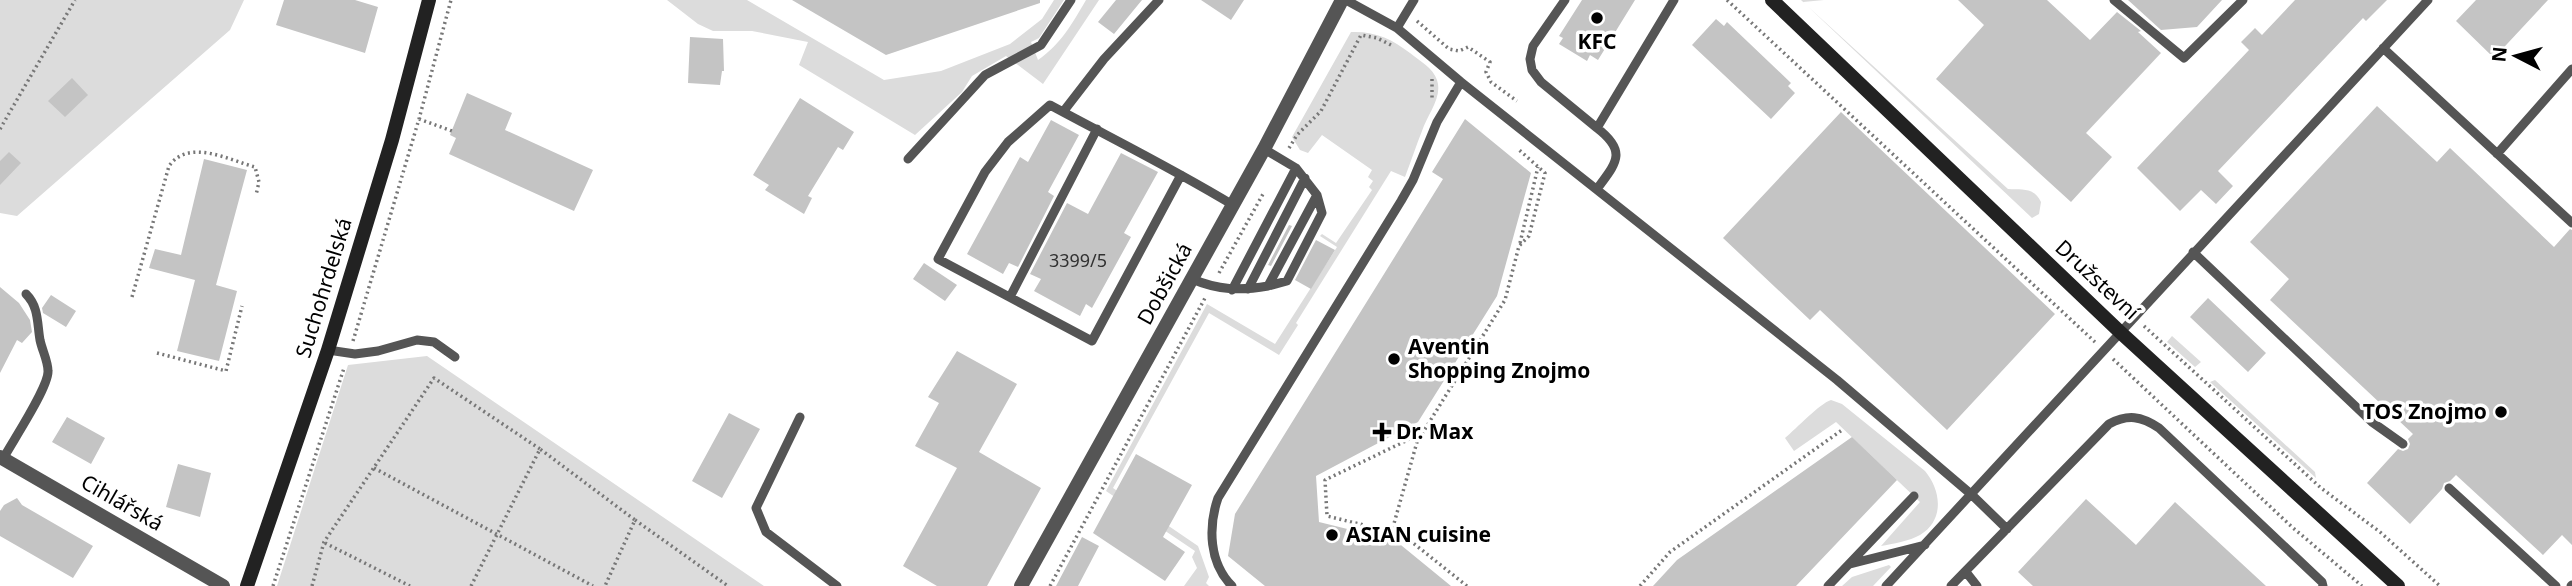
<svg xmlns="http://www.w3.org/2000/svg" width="2572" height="586" viewBox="0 0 2572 586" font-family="'Noto Sans',sans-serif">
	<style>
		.green { fill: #dcdcdc }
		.building { fill: #c4c4c4 }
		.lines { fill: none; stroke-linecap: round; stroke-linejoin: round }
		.path { stroke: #777; stroke-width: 3.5; stroke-dasharray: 2 3.5; stroke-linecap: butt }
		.lane { stroke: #555; stroke-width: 9 }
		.street { stroke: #555; stroke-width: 14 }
		.secondary { stroke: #222; stroke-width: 14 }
		.poi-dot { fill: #000; stroke: #fff; stroke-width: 2.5 }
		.labels { text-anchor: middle; stroke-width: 7; stroke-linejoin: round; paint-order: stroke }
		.number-label { font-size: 18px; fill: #313131 }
		.poi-label { font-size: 21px; font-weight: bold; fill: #000; stroke: #fff; text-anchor: start }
		.street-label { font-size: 21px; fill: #000; stroke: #fff }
	</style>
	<rect width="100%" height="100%" fill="#fff"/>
	<path class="green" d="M0,0H244L230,30L17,216L0,213Z
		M667,0H747L884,80L941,71L1010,44L1042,19L1054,0H1064L1039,38L1031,42L1038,60C1061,44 1072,24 1086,0H1099L1043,84L1006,56L972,76L962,92L915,135L799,65L808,42L752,31H713L698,24Z
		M1801,0H1824L1803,2L2008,189C2022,190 2034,187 2041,202L2039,214L2032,218Z
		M1351,32C1375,31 1392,39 1410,53C1420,61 1433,68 1437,80C1443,97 1427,115 1422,131C1416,146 1411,161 1405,177L1391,171L1296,323L1298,325L1279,355L1209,313L1113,488L1198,546L1209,577L1206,583L1209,586H1184L1197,568L1192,557L1195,551L1106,491L1207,304L1275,344L1337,247L1320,236L1322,234L1336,243L1372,190L1369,187L1373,181L1368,177L1372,170L1322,135L1308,153L1300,150L1292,137Z
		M2172,336L2201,362L2195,367L2167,342Z
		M427,356L764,586H277L348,365Z
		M2215,380L2315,472L2316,478L2210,382Z
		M1831,400L1842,404L1925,471C1941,490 1945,520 1920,535C1910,541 1892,544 1881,546L1920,502L1836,422L1794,451L1785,438C1797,428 1819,404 1831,400Z
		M1889,565L1891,567L1873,586H1842L1852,577Z"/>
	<path class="building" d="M284,0H355L378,7L365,53L276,25Z
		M792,0H1040V3L886,55Z
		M1116,0H1142L1114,34L1098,22Z
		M1201,0H1244L1231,20Z
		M1582,0H1635L1598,60L1590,55L1587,61L1559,44L1563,38L1559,36Z
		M1958,0H2047L2090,40L2117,12L2141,31L2138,32L2161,53L2086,133L2112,157L2071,202L1936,79L1984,25Z
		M2128,0H2222L2197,27L2161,30Z
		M2295,0H2387L2366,21L2363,18L2218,171L2233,186L2216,204L2201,190L2180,211L2137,168L2249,50L2241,42L2255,28L2262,35Z
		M2476,0H2548L2494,58L2456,21Z
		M1716,19L1724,26L1727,22L1791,83L1788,86L1795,93L1771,119L1692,45Z
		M690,37L723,39L724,71H722L720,85L688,83Z
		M72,78L88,95L65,117L48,101Z
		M467,93L512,113L505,130L593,170L574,211L449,154L456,138L450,135Z
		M800,98L854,132L843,150L838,147L808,196L812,198L804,214L765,190L769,185L753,175Z
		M2377,106L2437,162L2450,148L2554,247L2570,229L2572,230V545L2562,535L2543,555L2456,475L2450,481L2444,483L2442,489L2410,524L2367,483L2398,449L2403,451L2408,449L2410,444L2408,439L2413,434L2270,300L2289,279L2250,242Z
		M1841,112L2055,314L1947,430L1820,310L1810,320L1723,238Z
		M1465,119L1531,173L1497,296L1418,422L1316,476L1319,522L1396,541L1451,586H1265L1228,556L1235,514L1443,179L1432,172Z
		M1051,120L1079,135L1048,192L1054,196L1018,267L1009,263L1003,274L967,254L1020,157L1028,162Z
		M9,152L21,163L0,185V161Z
		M1121,153L1158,172L1124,233L1131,237L1092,308L1086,304L1080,316L1034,291L1041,279L1030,274L1067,203L1088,214Z
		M204,159L247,170L216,285L237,291L219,361L177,351L195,280L149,268L155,249L181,255Z
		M1289,225L1292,226L1271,266L1268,265Z
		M1316,240L1335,250L1311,289L1295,280Z
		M924,263L957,285L945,301L913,279Z
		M0,287L19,303L30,320L32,332L22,343L17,340L0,373Z
		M51,295L76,311L66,327L43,313L42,308Z
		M2208,298L2266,353L2248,372L2190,317Z
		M957,351L1017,384L979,452L1041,488L987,586H937L903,566L957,468L915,446L939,403L928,397Z
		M729,413L760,429L722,498L692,481Z
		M67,417L105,438L91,464L52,442Z
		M1852,437L1897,480L1796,586H1653L1677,560Z
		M1136,454L1192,485L1163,537L1185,552L1165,581L1093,533Z
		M178,464L211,473L200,517L166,507Z
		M17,498L22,505L93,546L73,578L0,536V511L4,505Z
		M2086,499L2136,545L2175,502L2266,586H2033L2018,572Z
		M1082,537L1099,546L1078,586H1056Z"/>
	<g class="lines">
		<path class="path" d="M1727,0L2095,342
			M1417,21L1449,49L1459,51L1468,47L1490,62L1486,72L1491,82L1517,101
			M1432,79V99
			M419,119L452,131
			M0,129L75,0
			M1289,148L1297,135L1321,111L1361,35L1377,38L1391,45
			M1520,243L1538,167
			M1219,273L1263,194
			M2100,286L2125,309
			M132,297L169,166C189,138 229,160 255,167L259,182L256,195
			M2144,326L2321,488L2380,532L2440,586
			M353,341L419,119L451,0
			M157,353L226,371L242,306
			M2113,359L2292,527L2362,586
			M374,468L593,586
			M635,520L728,586
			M1400,534L1327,516L1325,480L1420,434
			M325,543L410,586
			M273,586L344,368
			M312,586L324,542L434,378L540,449
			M471,586L540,449L635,520L605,586
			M1050,586L1205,298
			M1467,586L1393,527L1417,442L1505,300L1519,246L1529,236L1545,173L1517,148
			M1640,586L1670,552L1842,430"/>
		<path class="lane" d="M1346,0L1397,28L1461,82L1837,380L1972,495L2007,529
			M1565,0L1533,46L1530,59L1532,70L1541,82L1597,128
			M2114,0L2184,58L2243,0
			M1397,28L1414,0
			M2383,48L2572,223
			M1063,112L1104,59L1159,0
			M2497,154L2572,69
			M908,159L985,75L1041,45L1071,0
			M1181,175L1092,341L938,259L985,172L1008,142L1050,105C1111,138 1174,169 1233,205
			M1597,189C1616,163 1628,152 1597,128L1674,0
			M2193,252L2372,422L2403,444
			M1192,279C1218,290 1240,291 1268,286L1317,195L1296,168L1264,149
			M1268,286L1287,281L1322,213L1317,195
			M1248,289L1305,178
			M1232,290L1296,168
			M1010,297L1097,129
			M328,350L355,354L378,351L417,340L434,342L455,357
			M800,417L756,508L766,532L837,586
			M3,459C12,442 49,387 48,371C48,361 42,350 40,340C37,323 39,307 26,294
			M2449,488L2556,586
			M1850,564L1925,545
			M1966,572L1977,586
			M1232,586C1209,563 1208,527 1218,498L1401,201L1413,180L1437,122L1461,82
			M1828,586L1914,496
			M1886,586L2428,0
			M1951,586L2109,424C2128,414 2141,416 2159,428L2322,582L2323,586
			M2571,586L2572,585"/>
		<path class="street" d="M0,457L223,586
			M1021,586L1264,149L1342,0"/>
		<path class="secondary" d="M1772,0L2120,332L2398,586
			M247,586L328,350L392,140L429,0"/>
	</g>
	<g class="poi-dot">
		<circle cx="1597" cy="18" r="7"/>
		<circle cx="1394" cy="359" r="7"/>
		<circle cx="2501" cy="412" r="7"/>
		<path d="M1378.5 421.5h7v7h7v7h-7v7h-7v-7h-7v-7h7z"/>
		<circle cx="1332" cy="535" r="7"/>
	</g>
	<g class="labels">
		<g class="number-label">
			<text x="1078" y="267">3399/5</text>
		</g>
		<g class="poi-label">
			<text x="1597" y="49" text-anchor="middle">KFC</text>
			<text x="1408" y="354">Aventin<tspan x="1408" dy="24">Shopping Znojmo</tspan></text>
			<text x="2487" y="419" text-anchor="end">TOS Znojmo</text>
			<text x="1396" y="439">Dr. Max</text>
			<text x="1346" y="542">ASIAN cuisine</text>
		</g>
		<g class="street-label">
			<text transform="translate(2097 280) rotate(43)" y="7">Družstevní</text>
			<text transform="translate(1165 284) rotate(-61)" y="7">Dobšická</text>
			<text transform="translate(324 288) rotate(-73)" y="7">Suchohrdelská</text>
			<text transform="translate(122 503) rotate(30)" y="7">Cihlářská</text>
		</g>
	</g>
	<g transform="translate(2516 56) rotate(276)" stroke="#ffffff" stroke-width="5" paint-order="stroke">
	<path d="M0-5L12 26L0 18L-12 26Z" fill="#000000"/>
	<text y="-10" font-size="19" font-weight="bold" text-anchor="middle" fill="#000000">N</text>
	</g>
</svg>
